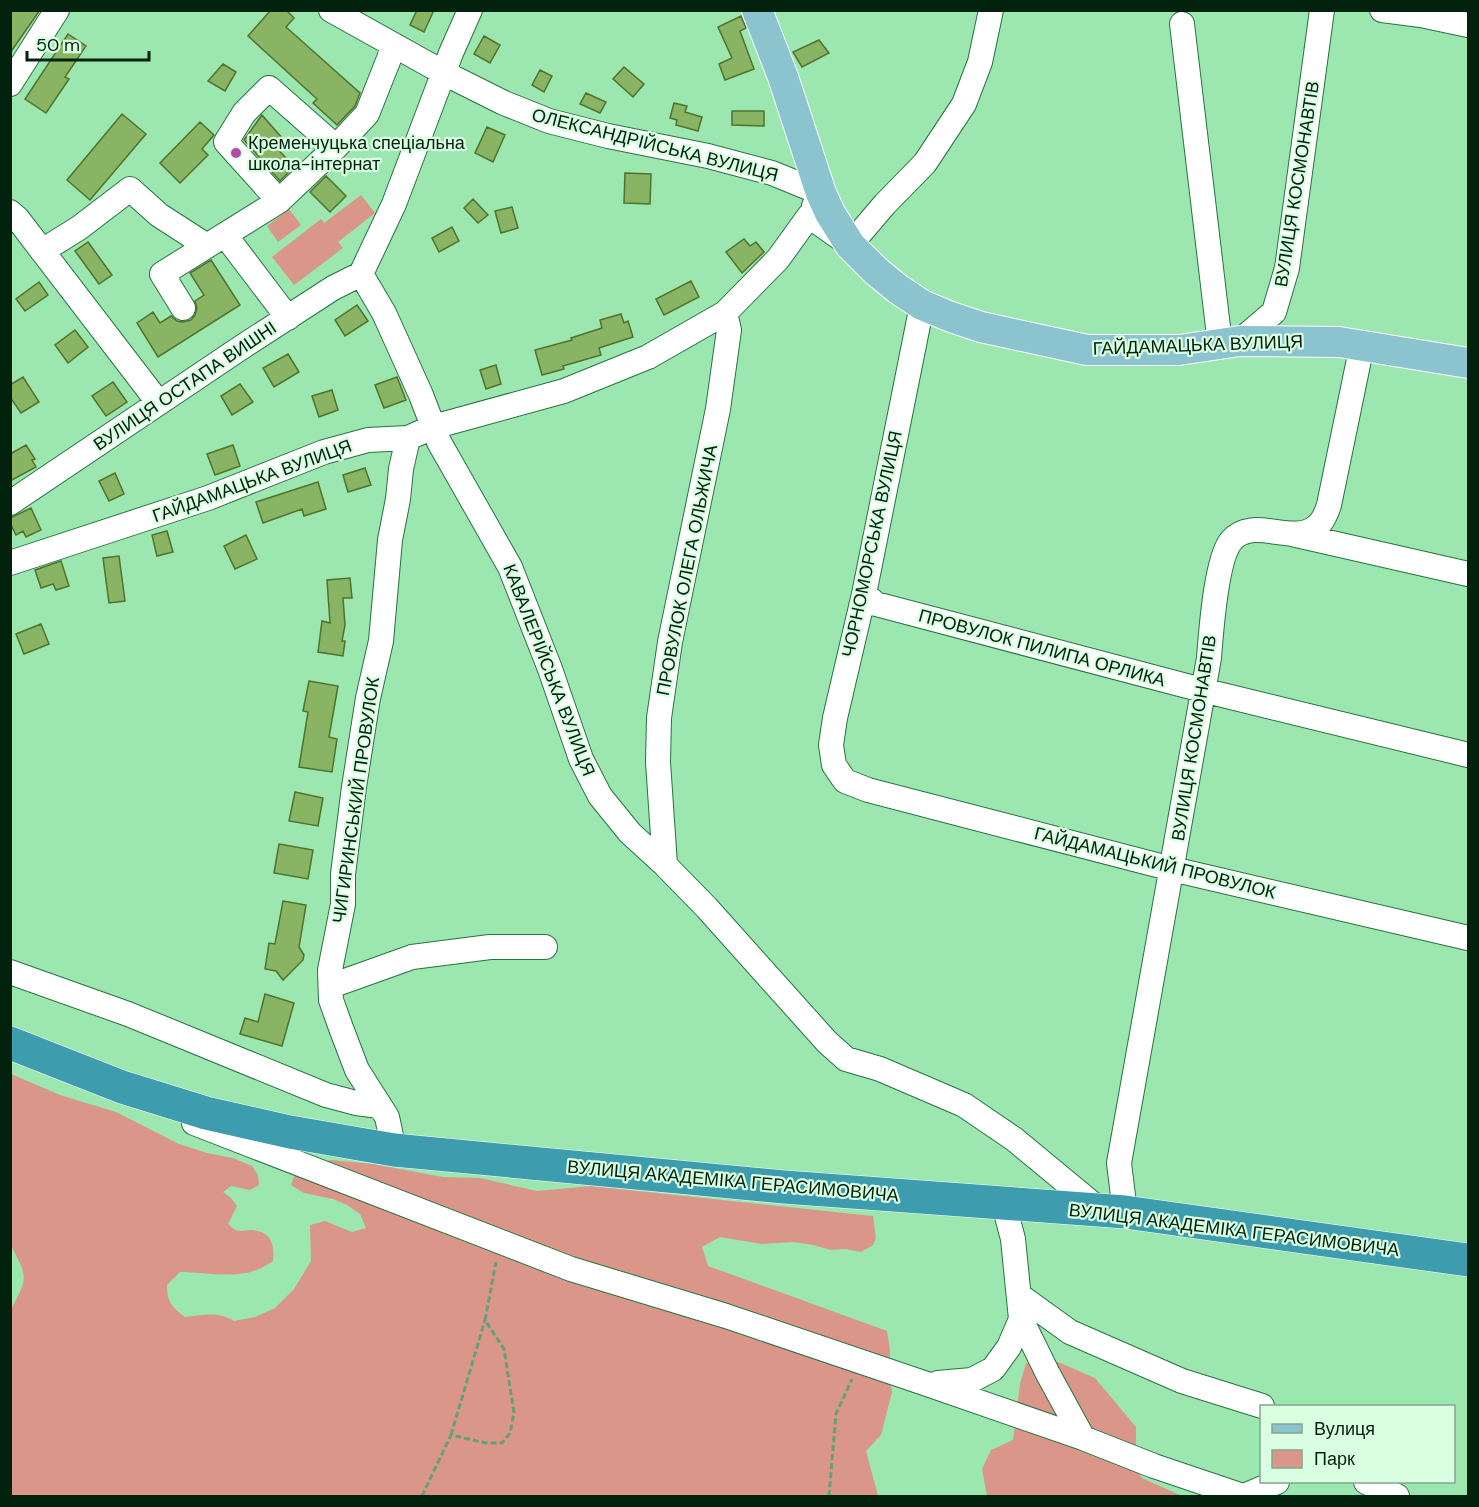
<svg xmlns="http://www.w3.org/2000/svg" width="1479" height="1507" viewBox="0 0 1479 1507" font-family="'DM Sans',sans-serif">
	<style>
		.green { fill: #da9789 }
		.building { fill: #88b463; stroke: #4f732d; stroke-width: 1.5 }
		.lines { fill: none; stroke-linecap: round; stroke-linejoin: round }
		.minor-casing { stroke: #277342; stroke-width: 26 }
		.major-casing { stroke: #fff; stroke-width: 32 }
		.highway-casing { stroke: #fff; stroke-width: 34 }
		.path { stroke: #66a076; stroke-width: 3; stroke-dasharray: 6 3; stroke-linecap: butt }
		.minor { stroke: #fff; stroke-width: 24 }
		.major { stroke: #8bc4ce; stroke-width: 30 }
		.highway { stroke: #3d9dae; stroke-width: 33 }
		.poi-dot { fill: #b549a9; stroke: #d9fee1; stroke-width: 2 }
		.labels { text-anchor: middle; stroke-width: 4.5; stroke-linejoin: round; paint-order: stroke }
		.poi-label { font-size: 18px; fill: #03220e; stroke: #d9fee1; text-anchor: start }
		.street-label { font-size: 18px; fill: #03220e; stroke: #d9fee1 }
	</style>
	<rect width="100%" height="100%" fill="#9ce6af"/>
	<path class="green" d="M361,195L375,213L338,242L343,248L294,285L272,257L321,219L324,223Z
		M289,209L301,225L278,242L267,226Z
		M11,1074L60,1095L116,1112L179,1144L207,1153L233,1158L252,1166L258,1175L259,1185L250,1190L231,1186L223,1192L231,1198L237,1206L228,1224C231,1226 233,1229 236,1230C240,1232 247,1230 251,1230C271,1231 275,1244 273,1261C268,1264 262,1268 256,1270C235,1279 203,1272 180,1272L167,1285C167,1302 172,1307 185,1317C203,1315 218,1311 234,1321L255,1317L275,1308L294,1289L311,1261L310,1225L325,1221L352,1232L366,1228L360,1214L347,1205L333,1199L304,1193L291,1185L297,1169L331,1160L373,1164L443,1177L480,1178L537,1191L591,1186L873,1216L876,1238L873,1245L861,1252L846,1249L831,1250L813,1245L793,1242L762,1244L720,1237L702,1247L708,1266L887,1331L890,1350L889,1372L892,1392L881,1435L866,1451L878,1496H11V1309C29,1277 27,1277 11,1245Z
		M1058,1362L1095,1378L1136,1427V1469L1142,1478L1182,1496H987L982,1469L991,1450L1013,1440L1020,1384L1026,1363Z"/>
	<path class="building" d="M10,10H40L10,53Z
		M271,10H286L294,18L286,27L360,93L355,106L337,125L313,103L317,99L248,36Z
		M417,10H434L424,32L410,25Z
		M741,16L746,28L740,31L754,69L725,80L719,64L732,58L718,27Z
		M68,34L86,46L65,77L69,79L46,113L25,99Z
		M484,36L500,45L490,63L474,54Z
		M819,40L829,53L802,67L793,52Z
		M223,64L236,72L225,91L208,81Z
		M624,67L644,84L633,97L613,79Z
		M540,70L552,76L544,92L532,85Z
		M586,93L606,102L600,113L580,104Z
		M674,103L687,106L685,112L702,117L698,131L676,125L677,120L670,118Z
		M732,111H764V126L732,125Z
		M122,114L146,134L90,200L67,180Z
		M262,115L283,139L275,146L294,167L280,181L244,140Z
		M200,122L214,135L202,149L208,155L180,183L160,163Z
		M487,127L505,135L493,162L475,153Z
		M625,173L651,174L650,204L624,203Z
		M326,176L346,196L330,212L310,192Z
		M473,199L488,215L478,223L464,208Z
		M512,207L518,228L501,233L495,211Z
		M452,227L459,241L439,252L432,238Z
		M744,239L750,246L756,242L764,252L742,273L726,252Z
		M88,242L112,275L99,284L75,251Z
		M211,260L240,305L158,357L137,323L153,312L160,323L171,316L177,321L183,322L191,320L195,315L197,308L195,301L204,295L190,273Z
		M691,281L699,297L664,315L656,299Z
		M39,282L48,295L25,311L16,299Z
		M357,305L368,321L345,336L335,320Z
		M621,314L624,323L628,321L633,337L599,348L601,355L563,366L564,369L542,375L535,350L572,340L571,338L602,328L600,320Z
		M75,330L88,347L68,363L55,345Z
		M288,354L299,372L274,387L263,368Z
		M496,365L501,384L486,389L480,370Z
		M23,377L39,402L21,413L10,397V385Z
		M397,377L406,400L384,408L375,385Z
		M113,382L127,402L106,416L92,396Z
		M240,384L253,402L232,415L221,396Z
		M332,390L338,410L319,417L312,396Z
		M26,445L35,459L32,460L36,467L10,481V454Z
		M233,445L240,466L215,475L207,454Z
		M365,468L371,485L348,492L343,475Z
		M115,473L124,494L109,501L99,481Z
		M318,482L326,509L304,516L302,509L263,523L256,502Z
		M31,508L41,530L26,537L23,531L16,535L10,523V518Z
		M167,531L173,552L157,556L152,535Z
		M246,535L257,559L235,569L224,546Z
		M119,556L125,601L109,603L103,558Z
		M61,561L69,586L56,590L53,584L41,588L35,570Z
		M350,578L352,598H343L345,625L342,641H345L343,656L318,652L322,621L330,623L327,580Z
		M41,624L49,644L24,654L16,634Z
		M309,681L338,686L329,737L337,739L332,772L299,767L308,712L303,711Z
		M295,792L323,798L318,826L289,821Z
		M279,844L313,850L308,879L274,873Z
		M283,901L306,905L299,947L304,955L303,960L283,980L276,971L265,969L269,943L275,944Z
		M265,994L294,1003L282,1046L240,1034L245,1018L258,1022Z"/>
	<g class="lines">
		<g class="minor-casing">
			<path id="minor" d="M331,10L444,73L504,103L549,121L608,136L708,156L772,173L821,193L814,206
				M470,10L451,53L394,204L361,274L384,313L421,395L439,442L510,567L550,669L581,759L600,796L630,833L665,865L707,908L827,1042L846,1059L880,1069L964,1105L1014,1139L1101,1211
				M1382,10L1421,15L1468,25
				M1182,24L1220,344
				M10,84L57,10
				M336,147L279,201L226,142L244,113L269,88L336,147L367,114L394,46
				M10,212L17,218L158,402
				M225,235L288,318
				M42,251L79,228L130,189L159,215L207,246
				M922,305L864,594L835,718L831,745L834,765L845,781L868,790L1172,869L1468,938
				M183,308L162,274L279,201
				M1240,341L1274,312L1287,268L1322,10
				M10,503L242,347L333,288L361,274
				M1292,534L1468,574
				M10,563L208,498L324,452L368,440L408,438L433,427L564,391L648,357L725,313L778,259L809,216L850,245L885,204L925,163L964,104L980,62L991,10
				M864,594L876,604L1202,690L1468,755
				M665,865L658,762L659,718L670,642L718,409L729,330L725,313
				M10,972L128,1014L326,1095L356,1103L380,1106
				M331,986L412,957L490,947H545
				M194,1123L571,1269L726,1316L924,1383L1083,1438L1154,1466L1243,1496
				M394,1150L387,1117L357,1070L341,1028L331,1000L330,970L343,904V874L354,787L368,698L381,641L390,540L398,499L401,469L408,438
				M1125,1212L1119,1163L1209,658C1211,632 1216,560 1231,541C1254,513 1298,551 1321,522C1325,517 1327,511 1329,505L1362,345
				M1020,1296L1070,1332L1182,1381L1262,1406
				M1021,1319L1048,1374L1083,1438
				M938,1383L972,1380L993,1369L1009,1347L1021,1319L1013,1239L1004,1205
				M1366,1482L1397,1496
				M1244,1496L1277,1482"/>
		</g>
		<g class="major-casing">
			<path id="major" d="M757,10L783,77L821,193L830,213L850,245L876,271L898,289L922,305L951,317L981,327L1087,350H1179L1240,341L1339,342L1468,363"/>
		</g>
		<g class="highway-casing">
			<path id="highway" d="M10,1043L122,1087L206,1113L290,1132L394,1150L784,1187L1125,1212L1468,1260"/>
		</g>
		<path class="path" d="M451,1435L485,1320
			M422,1496L451,1435L486,1443H502L510,1433L514,1413L504,1349L485,1320L496,1262
			M829,1496L836,1414L852,1379"/>
		<use href="#minor" class="minor"/>
		<use href="#major" class="major"/>
		<use href="#highway" class="highway"/>
	</g>
	<circle class="poi-dot" cx="236" cy="153" r="6"/>
	<g class="labels">
		<g class="poi-label">
			<text x="248" y="149">Кременчуцька спеціальна<tspan x="248" dy="21">школа-інтернат</tspan></text>
		</g>
		<g class="street-label">
			<text transform="translate(655 145) rotate(14)" y="6">ОЛЕКСАНДРІЙСЬКА ВУЛИЦЯ</text>
			<text transform="translate(1297 184) rotate(-81)" y="6">ВУЛИЦЯ КОСМОНАВТІВ</text>
			<text transform="translate(1198 345) rotate(-2)" y="6">ГАЙДАМАЦЬКА ВУЛИЦЯ</text>
			<text transform="translate(185 386) rotate(-34)" y="6">ВУЛИЦЯ ОСТАПА ВИШНІ</text>
			<text transform="translate(252 481) rotate(-20)" y="6">ГАЙДАМАЦЬКА ВУЛИЦЯ</text>
			<text transform="translate(872 544) rotate(-78)" y="6">ЧОРНОМОРСЬКА ВУЛИЦЯ</text>
			<text transform="translate(687 570) rotate(-79)" y="6">ПРОВУЛОК ОЛЕГА ОЛЬЖИЧА</text>
			<text transform="translate(1042 648) rotate(15)" y="6">ПРОВУЛОК ПИЛИПА ОРЛИКА</text>
			<text transform="translate(549 670) rotate(69)" y="6">КАВАЛЕРІЙСЬКА ВУЛИЦЯ</text>
			<text transform="translate(1194 738) rotate(-81)" y="6">ВУЛИЦЯ КОСМОНАВТІВ</text>
			<text transform="translate(356 800) rotate(-82)" y="6">ЧИГИРИНСЬКИЙ ПРОВУЛОК</text>
			<text transform="translate(1155 863) rotate(14)" y="6">ГАЙДАМАЦЬКИЙ ПРОВУЛОК</text>
			<text transform="translate(733 1181) rotate(5)" y="6">ВУЛИЦЯ АКАДЕМІКА ГЕРАСИМОВИЧА</text>
			<text transform="translate(1234 1230) rotate(7)" y="6">ВУЛИЦЯ АКАДЕМІКА ГЕРАСИМОВИЧА</text>
		</g>
	</g>
	<rect width="1479" height="1507" fill="none" stroke="#03220e" stroke-width="24"/>
	<rect x="1260" y="1405" width="195" height="78" fill="#d9fee1" stroke="#83a68d" stroke-width="1.5"/>
	<rect x="1272" y="1424" width="30" height="9" fill="#8bc4ce" stroke="#83a68d" stroke-width="1.5"/>
	<text x="1314" y="1435" font-size="18" fill="#03220e">Вулиця</text>
	<rect x="1272" y="1450" width="30" height="18" fill="#da9789" stroke="#83a68d" stroke-width="1.5"/>
	<text x="1314" y="1465" font-size="18" fill="#03220e">Парк</text>
	<path d="M27 51v9h122v-9" fill="none" stroke="#03220e" stroke-width="3"/>
	<text x="36" y="51" font-size="18" fill="#03220e" stroke="#d9fee1" stroke-width="4.5" paint-order="stroke">50 m</text>
</svg>
